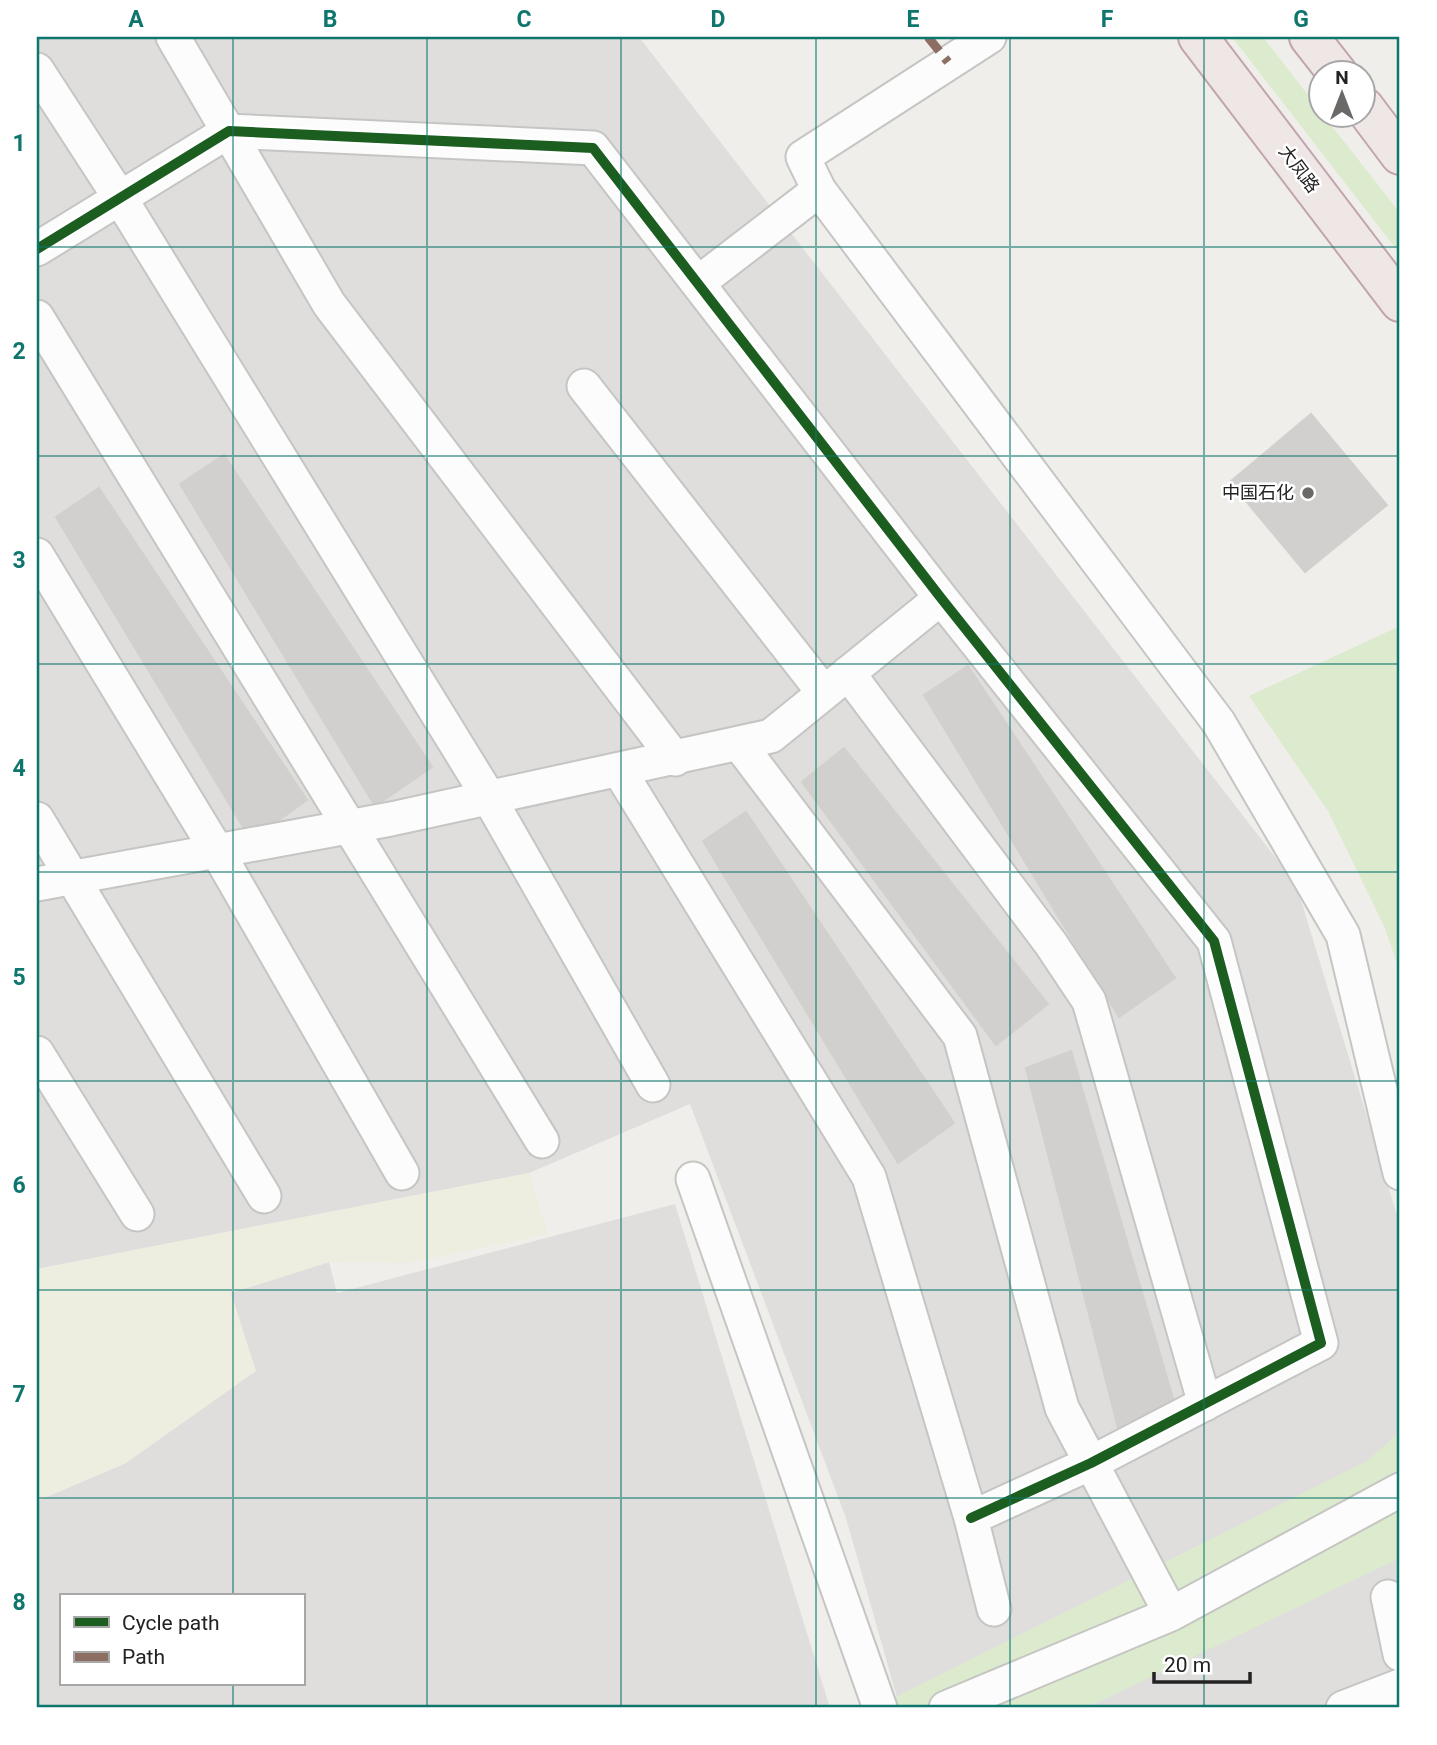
<svg xmlns="http://www.w3.org/2000/svg" width="1437" height="1745" viewBox="0 0 1437 1745" font-family="Roboto,'Noto Sans SC',sans-serif">
	<style>
		.residential { fill: #dfdedc; fill-rule: evenodd }
		.farmland { fill: #edeee0 }
		.grass { fill: #dceacd }
		.building { fill: #d2d0ce; stroke: #d2d0cd; stroke-width: 2 }
		.lines { fill: none; stroke-linecap: round; stroke-linejoin: round }
		.minor-casing { stroke: #c5c5c3; stroke-width: 37 }
		.trunk-casing { stroke: #c2a4ad; stroke-width: 42 }
		.minor { stroke: #fdfcfc; stroke-width: 33 }
		.trunk { stroke: #eee7e5; stroke-width: 38 }
		.quiet { stroke: #8d6e63; stroke-width: 9; stroke-dasharray: 18 9; stroke-linecap: butt }
		.cycleway-casing { stroke: #fff; stroke-width: 15 }
		.cycleway { stroke: #1b5e20; stroke-width: 10 }
		.grid { fill: none; stroke: #0f766e; stroke-width: 2; stroke-opacity: 0.55 }
		.poi-dot { fill: #6a6968; stroke: #fff; stroke-width: 2.5 }
		.labels { text-anchor: middle; stroke-width: 5; stroke-linejoin: round; paint-order: stroke }
		.street-label { font-size: 18px; fill: #222; stroke: #fff }
		.poi-label { font-size: 18px; fill: #222; stroke: #fff; text-anchor: end }
		.neatline { fill: none; stroke: #0f766e; stroke-width: 2.5 }
		.grid-label { font-size: 23px; text-anchor: middle; font-weight: bold; fill: #0f766e }
	</style>
	<rect width="100%" height="100%" fill="#efeeeb"/>
	<path class="residential" d="M37,37H639L1296,884L1400,1225V1708H900L846,1518L690,1104L529,1173L37,1269Z
		M675,1204L830,1708H37V1501L126,1463L231,1293L329,1262L337,1293ZM61,1596H303V1684H61Z"/>
	<path class="farmland" d="M529,1173L548,1234L410,1263L329,1262L231,1293L256,1371L126,1463L37,1501V1269Z"/>
	<path class="grass" d="M1232,37H1263L1321,112L1322,116H1324L1400,213V254Z
		M1400,626V972L1384,926L1328,811L1249,696Z
		M1400,1432V1558L1086,1708H874L1367,1461Z"/>
	<path class="building" d="M1311,414L1387,505L1305,572L1230,482Z
		M224,455L432,767L375,806L180,484Z
		M99,488L307,800L251,840L56,517Z
		M968,666L1175,978L1119,1017L924,695Z
		M844,748L1048,1004L996,1045L802,782Z
		M746,812L954,1123L898,1163L703,841Z
		M1071,1051L1175,1405L1118,1428L1026,1068Z"/>
	<g class="lines">
		<g class="minor-casing">
			<path id="minor" d="M173,37L329,304L675,759
				M989,37L803,157L819,190L1219,723L1343,935L1400,1173
				M37,70L120,198L488,796L653,1085
				M37,249L229,131L593,148L941,598L1214,941L1321,1343L1091,1463L971,1518
				M698,283L819,190
				M37,317L542,1141
				M584,386L824,693
				M37,555L217,851L402,1173
				M848,673L1051,944L1089,1001L1205,1404
				M740,745L960,1036L1062,1408L1171,1614
				M619,770L869,1177L971,1518L994,1609
				M37,819L264,1196
				M37,884L391,819L771,736L941,598
				M37,1053L137,1214
				M693,1179L880,1708
				M1388,1597L1400,1654
				M946,1708L1171,1614L1400,1490
				M1343,1708L1400,1686"/>
		</g>
		<g class="trunk-casing">
			<path id="trunk" d="M1198,37L1400,302
				M1309,37L1338,74
				M1364,107L1400,155"/>
		</g>
		<use href="#minor" class="minor"/>
		<use href="#trunk" class="trunk"/>
		<path class="quiet" d="M928,37L948,62"/>
		<g class="cycleway-casing">
			<path id="cycleway" d="M37,249L229,131L593,148L941,598L1214,941L1321,1343L1091,1463L971,1518"/>
		</g>
		<use href="#cycleway" class="cycleway"/>
	</g>
	<path class="grid" d="M233,37V1596M427,37V1708M621,37V1708M816,37V1708M1010,37V1708M1204,37V1708M37,247H1400M37,456H1400M37,664H1400M37,872H1400M37,1081H1400M37,1290H1400M37,1498H1400M233,1684V1708"/>
	<circle class="poi-dot" cx="1308" cy="493" r="7"/>
	<g class="labels">
		<g class="street-label">
			<text transform="translate(1299 169) rotate(53)" y="6">大凤路</text>
		</g>
		<g class="poi-label">
			<text x="1294" y="499">中国石化</text>
		</g>
	</g>
	<rect width="1437" height="1745" fill="none" stroke="#ffffff" stroke-width="77"/>
	<rect x="60" y="1594" width="245" height="91" fill="#ffffff" stroke="#a7a7a7" stroke-width="2"/>
	<rect x="74" y="1617" width="35" height="10" fill="#1b5e20" stroke="#a7a7a7" stroke-width="2"/>
	<text x="122" y="1630" font-size="21" fill="#222222">Cycle path</text>
	<rect x="74" y="1652" width="35" height="10" fill="#8d6e63" stroke="#a7a7a7" stroke-width="2"/>
	<text x="122" y="1664" font-size="21" fill="#222222">Path</text>
	<g transform="translate(1342 94)"><circle r="33" fill="#ffffff" stroke="#a7a7a7" stroke-width="2"/>
	<path d="M0-5L12 26L0 18L-12 26Z" fill="#6a6968"/>
	<text y="-10" font-size="19" font-weight="bold" text-anchor="middle" fill="#222222">N</text>
	</g>
	<path d="M1154 1672v10h96v-10" fill="none" stroke="#222222" stroke-width="3.5"/>
	<text x="1164" y="1672" font-size="21" fill="#222222" stroke="#ffffff" stroke-width="5" paint-order="stroke">20 m</text>
	<rect x="38" y="38" width="1360" height="1668" class="neatline"/>
	<g class="grid-label">
		<text x="136" y="27">A</text>
		<text x="330" y="27">B</text>
		<text x="524" y="27">C</text>
		<text x="718" y="27">D</text>
		<text x="913" y="27">E</text>
		<text x="1107" y="27">F</text>
		<text x="1301" y="27">G</text>
		<text x="19" y="151">1</text>
		<text x="19" y="359">2</text>
		<text x="19" y="568">3</text>
		<text x="19" y="776">4</text>
		<text x="19" y="985">5</text>
		<text x="19" y="1193">6</text>
		<text x="19" y="1402">7</text>
		<text x="19" y="1610">8</text>
	</g>
</svg>
